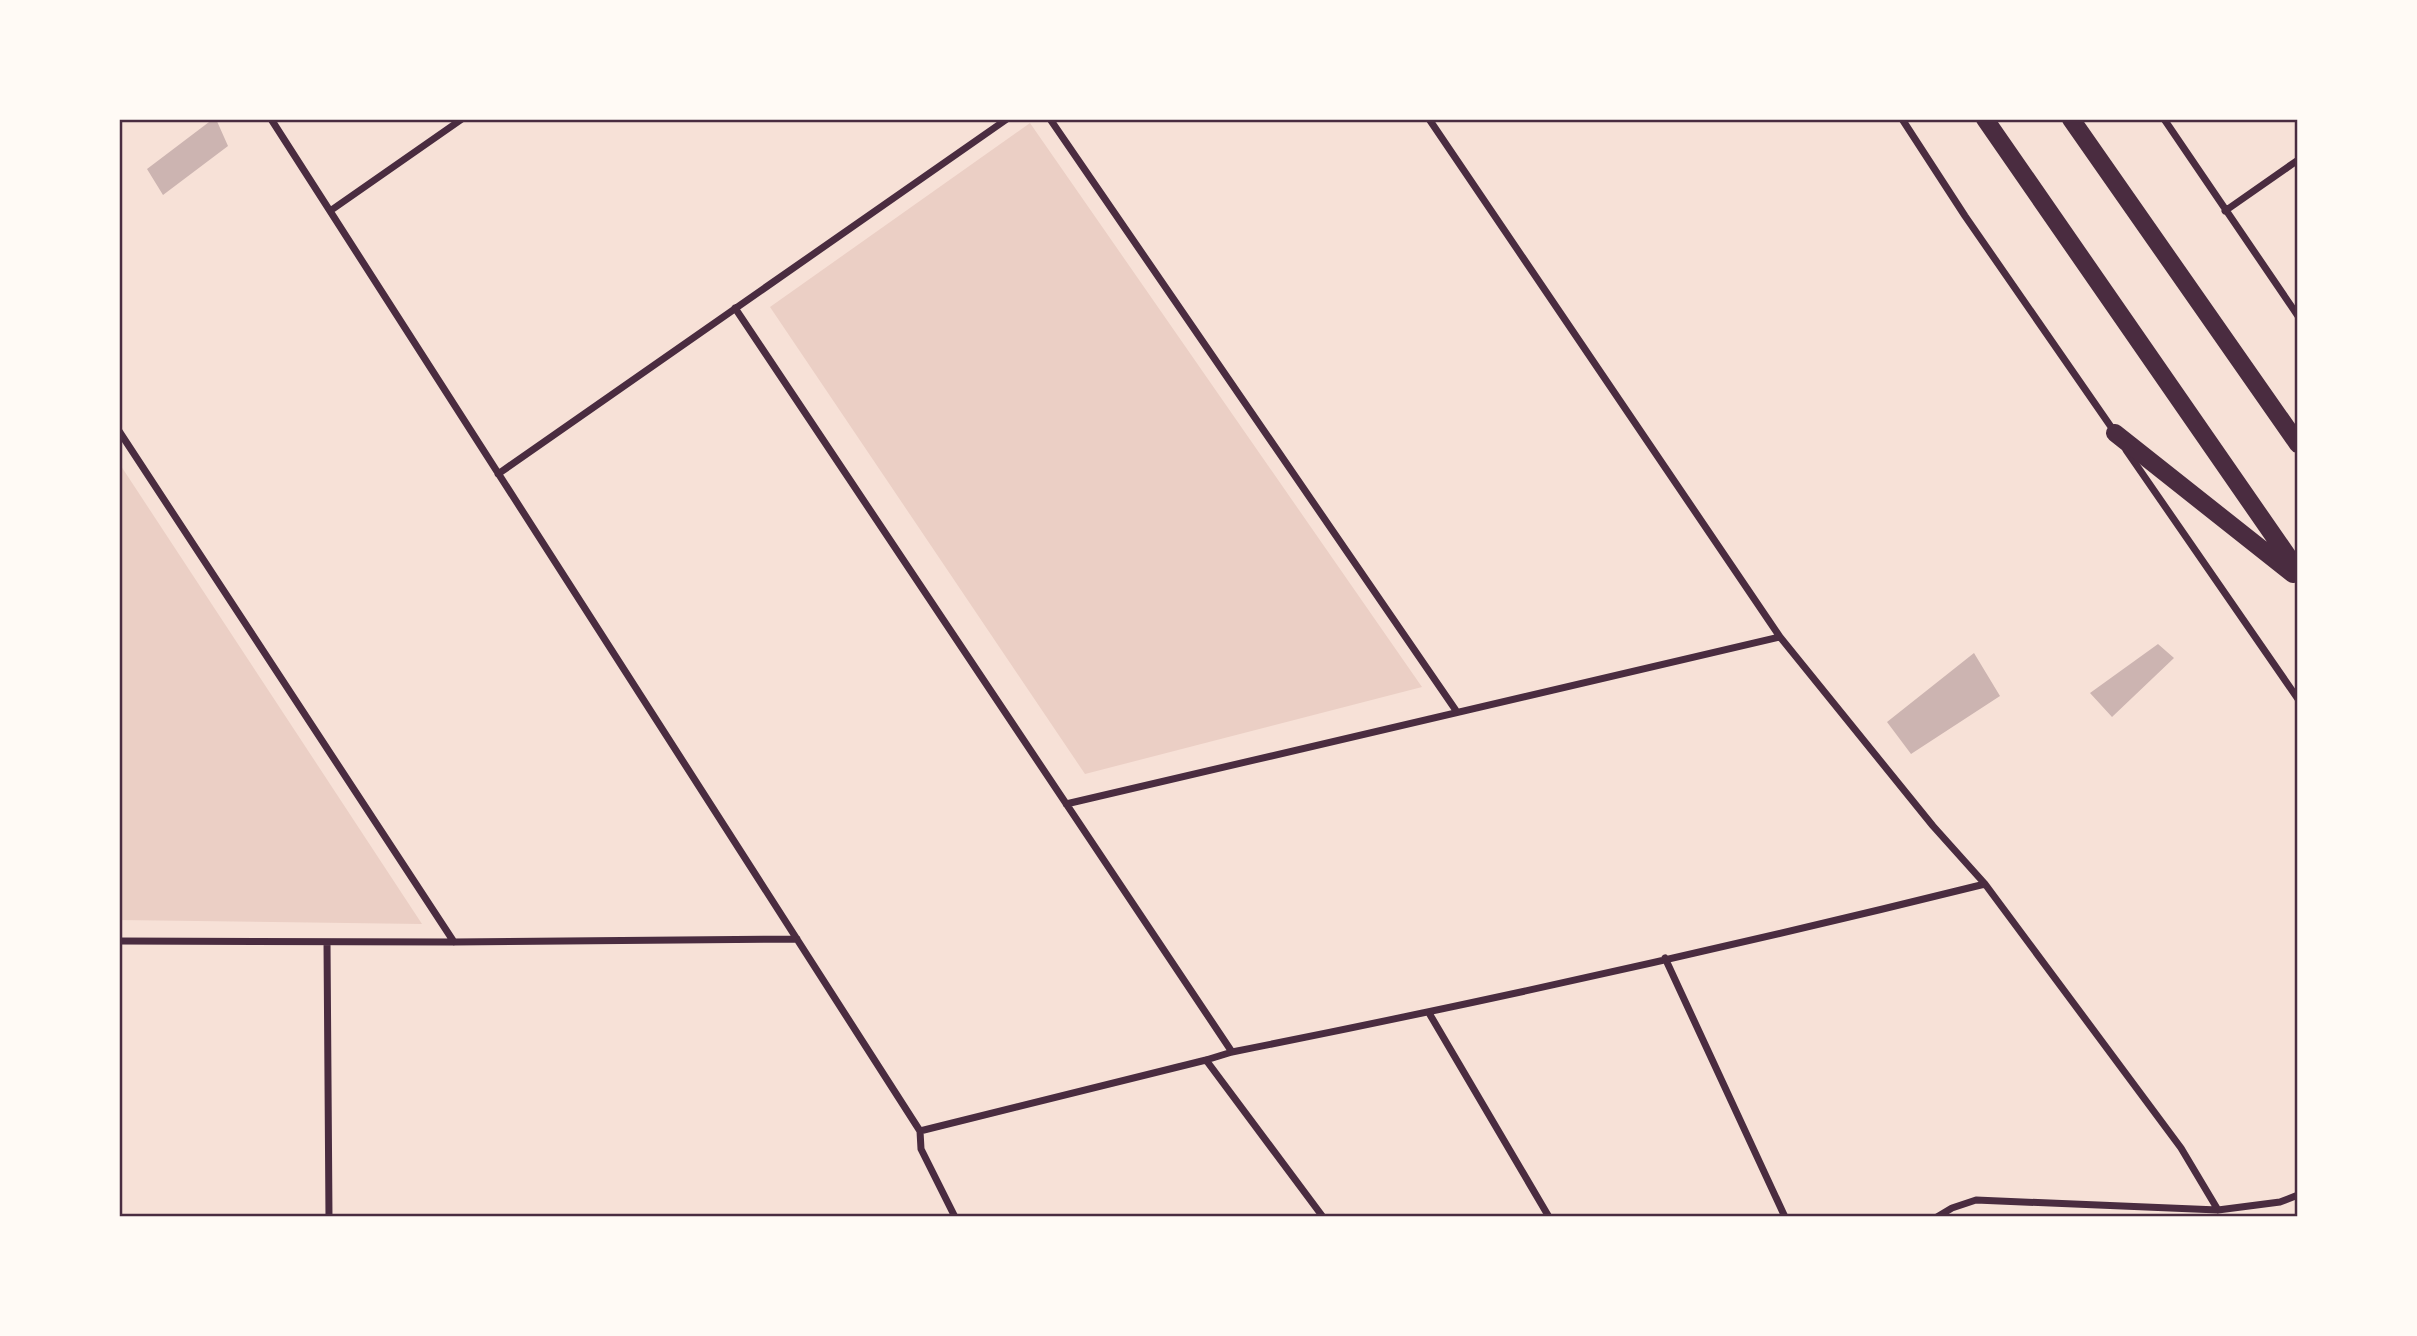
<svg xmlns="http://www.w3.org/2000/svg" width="2417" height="1336" viewBox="0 0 2417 1336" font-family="Cabin,sans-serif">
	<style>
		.green { fill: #ebcfc5 }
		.building { fill: #ccb4b1 }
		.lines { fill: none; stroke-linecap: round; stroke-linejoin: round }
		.minor { stroke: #4a2c40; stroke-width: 7 }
		.primary { stroke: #4a2c40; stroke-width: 18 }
		.neatline { fill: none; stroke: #4a2c40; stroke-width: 2.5 }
	</style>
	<rect width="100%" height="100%" fill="#f7e1d7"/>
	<path class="green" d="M1030,123L1422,687L1085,774L770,307Z
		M119,463L422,924L119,920Z"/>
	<path class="building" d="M213,119H216L228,146L163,195L147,169Z
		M2158,644L2174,658L2112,717L2090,693Z
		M1974,653L2000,696L1911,754L1887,722Z"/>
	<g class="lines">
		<path class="minor" d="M271,119L920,1131L1206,1060L1232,1052C1484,1002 1735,946 1985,884
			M1050,119L1457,712
			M1429,119L1780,637L1933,826L1985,884L2181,1148L2218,1210
			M1902,119L1965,216L2116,434
			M2164,119L2298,316
			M330,211L462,119
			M2225,211L2298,160
			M735,308L1232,1052
			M119,431L454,942
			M2126,450L2298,699
			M498,474L1007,119
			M1066,804L1780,637
			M119,941L454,942L797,939
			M327,942L329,1217
			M1665,958L1785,1217
			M1429,1013L1549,1217
			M1206,1060L1323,1217
			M920,1131L921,1149L955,1217
			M1937,1217L1952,1208L1976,1200L2218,1210L2280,1202L2298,1195"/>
		<path class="primary" d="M1985,119L2298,571
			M2071,119L2298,444
			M2115,433L2293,574"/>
	</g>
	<rect width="2417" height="1336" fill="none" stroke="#fffaf5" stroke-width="242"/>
	<rect x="121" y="121" width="2175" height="1094" class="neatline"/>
</svg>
